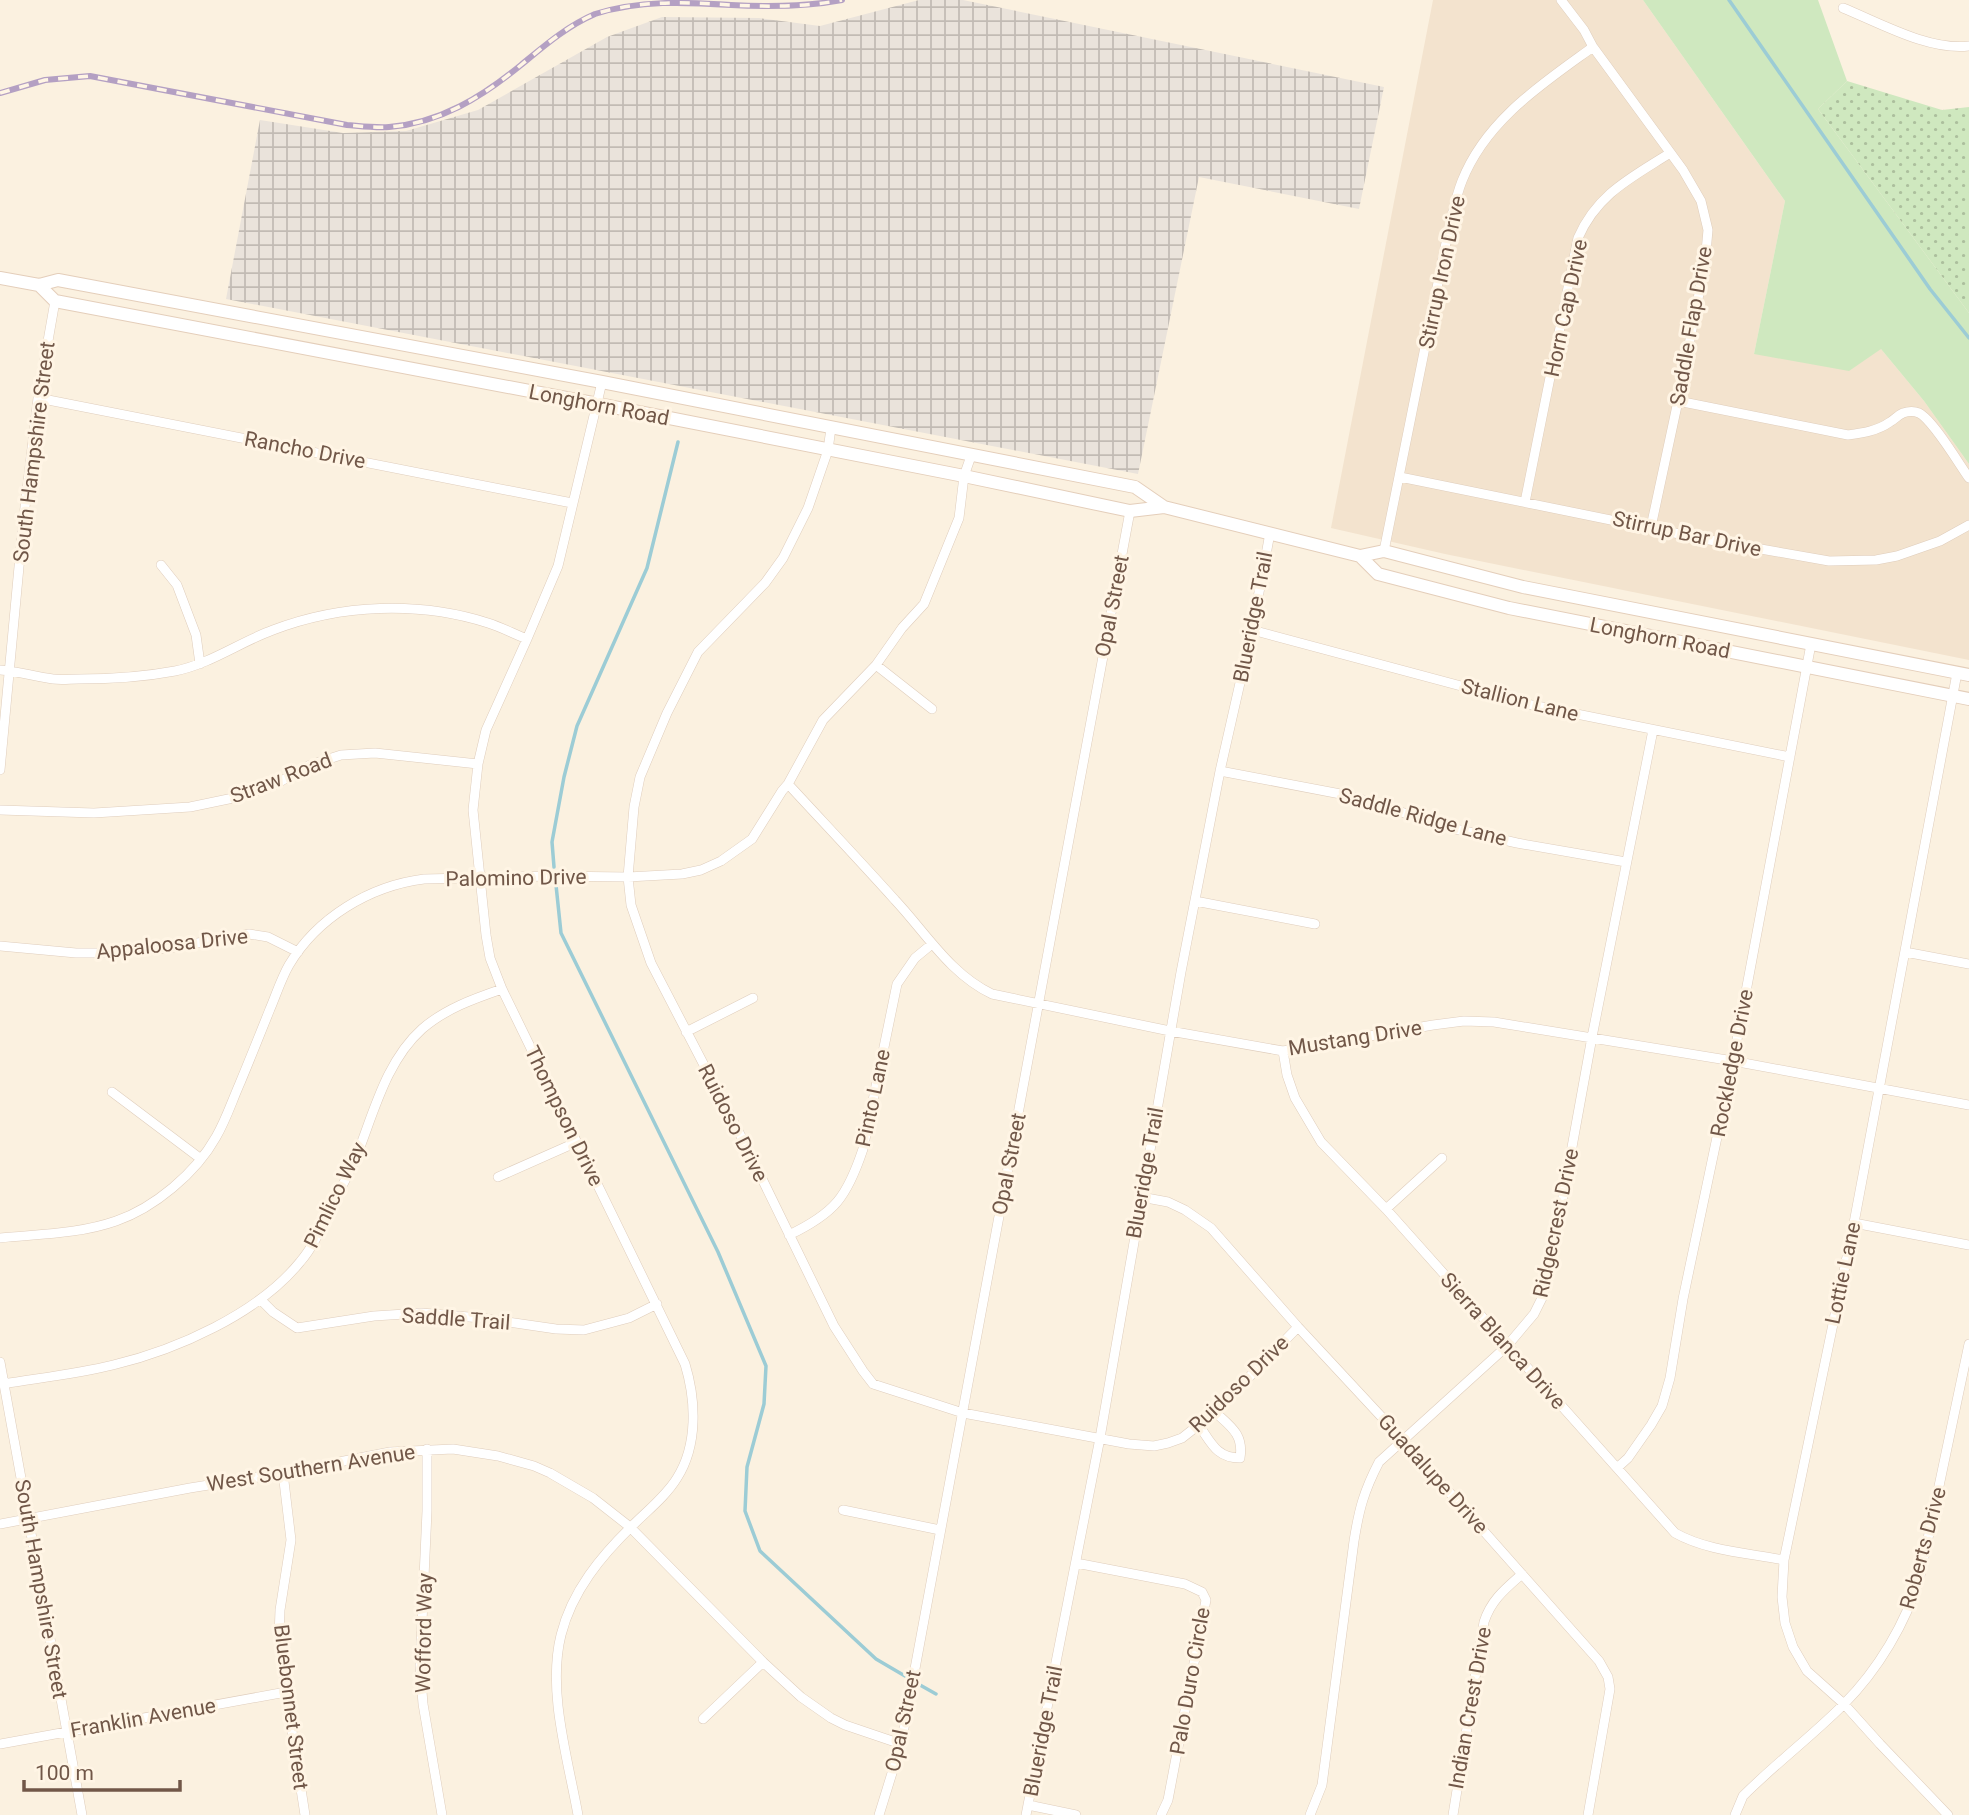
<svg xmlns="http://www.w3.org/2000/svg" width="1969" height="1815" viewBox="0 0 1969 1815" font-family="Roboto,sans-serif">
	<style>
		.residential { fill: #f3e3ce }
		.industrial { fill: url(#industrial-grid) }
		.grass { fill: #cfe8bf }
		.park { fill: url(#park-dots) }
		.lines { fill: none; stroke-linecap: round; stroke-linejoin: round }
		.stream { stroke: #9cccd5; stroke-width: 3.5 }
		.minor-casing { stroke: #dfcdbc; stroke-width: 10 }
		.secondary-casing { stroke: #e4ceba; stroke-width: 14 }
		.minor { stroke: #fff; stroke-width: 9 }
		.secondary { stroke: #fff; stroke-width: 12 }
		.rail-casing { stroke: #b4a0c3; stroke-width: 6 }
		.rail { stroke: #fff5e5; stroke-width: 3.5; stroke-dasharray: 10; stroke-linecap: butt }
		.labels { text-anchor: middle; stroke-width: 6; stroke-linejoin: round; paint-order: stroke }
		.street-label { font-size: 21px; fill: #715748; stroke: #fff5e5 }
	</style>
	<defs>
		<pattern id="industrial-grid" width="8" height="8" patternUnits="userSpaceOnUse" patternTransform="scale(1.75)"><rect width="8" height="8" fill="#eae3db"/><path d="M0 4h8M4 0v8" fill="none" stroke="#c2bbb4"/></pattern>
		<pattern id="park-dots" width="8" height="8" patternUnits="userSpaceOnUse" patternTransform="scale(1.75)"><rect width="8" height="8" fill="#cfe8bf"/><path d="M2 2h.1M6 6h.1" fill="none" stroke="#acbf9d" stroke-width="1.8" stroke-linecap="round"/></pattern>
	</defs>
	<rect width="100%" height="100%" fill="#fbf1e0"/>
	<path class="residential" d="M1433,0H1643L1785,201L1754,354L1881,349L1924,401L1969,464V660L1445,554L1331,528Z"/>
	<path class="industrial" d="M919,0H963L1384,87L1359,209L1199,177L1138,474L226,299L260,120L343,133L406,131L478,110L607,37L662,17L759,18L820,26Z"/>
	<path class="grass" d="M1643,0H1818L1847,81L1818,109L1969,313V464L1924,401L1881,349L1849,371L1754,354L1785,201Z"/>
	<path class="park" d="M1847,81L1942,110L1969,107V313L1818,109Z"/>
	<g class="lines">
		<path class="stream" d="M1729,0L1930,289L1969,338
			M554,867L552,842L564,777L577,726L647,568L678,442
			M556,885L561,933L718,1252L766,1366L764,1404L747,1467L745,1511L760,1551L876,1659L905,1676
			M920,1685L936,1694"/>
		<g class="minor-casing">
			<path id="minor" d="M1561,0L1584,30L1593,47L1683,170L1701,201L1708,230L1705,263L1678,401L1651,527
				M1843,8C1880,23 1929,51 1969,46
				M38,398L572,503
				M1678,401L1848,435C1863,433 1877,431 1890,422C1895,419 1898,415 1903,413C1909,411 1914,411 1919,413C1933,420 1959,464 1969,478
				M831,428L828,450L808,508L783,558L765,583L698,652L667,713L640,777L634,807L628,877L631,905L651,963L746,1146L834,1326L863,1371L873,1384L963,1413L1129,1444L1154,1446L1168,1443L1182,1438L1215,1412L1298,1327
				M1400,477L1704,539L1829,561L1876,560L1897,556L1940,541L1969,525
				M1525,502L1578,238C1597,194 1631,178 1670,153
				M1384,551L1449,228C1453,212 1456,196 1462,181C1486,120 1542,84 1593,47
				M161,565L177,585L196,635L200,664
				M1252,630L1532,705L1790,757
				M876,665L932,709
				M0,670C18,671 35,677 53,679C61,680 70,679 79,679C111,679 143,677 175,671C210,664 240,642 273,630C341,604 419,601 488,623C501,627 514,634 527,639
				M0,770L23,524L38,398L55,301
				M1220,771L1351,796L1451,828L1517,843L1626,862
				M788,784C824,823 860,861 895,900C926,933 950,974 992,994L1170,1031L1283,1051L1433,1025L1464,1021L1494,1022L1733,1061L1969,1105
				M0,810L94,813L190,807L238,797L274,785L310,765L341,755L375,753L478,764
				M1195,901L1315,924
				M0,946L76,953H102L169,948L249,934L268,937L298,952
				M1905,952L1969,964
				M686,1032L753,998
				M1283,1051L1287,1075L1295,1098L1321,1142L1386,1209L1675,1533C1707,1551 1748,1553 1784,1560
				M112,1092L201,1159
				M498,1177L577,1142
				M1141,1197L1168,1202L1185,1210L1211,1228L1298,1327L1403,1440L1599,1661L1608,1677L1610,1689L1588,1815
				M1386,1209L1442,1158
				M1854,1223L1969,1245
				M789,1235C835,1213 847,1197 863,1149L897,984L915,958L932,944
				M0,1238C39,1234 79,1234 116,1221C154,1208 196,1173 216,1137C226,1120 232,1101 240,1083C250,1059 260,1034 270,1009C276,995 281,979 289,965C317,918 369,886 424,879L550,876L628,877L682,874L701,870L721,861L752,839L782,791L788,784L823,720L876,665L902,628L924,604L959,518L964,476L971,456
				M261,1300L273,1312L297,1328L374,1316L421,1313L481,1318L556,1329L584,1330L629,1318L657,1304
				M0,1362L82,1815
				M3,1384C39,1378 77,1374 113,1365C176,1350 258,1314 300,1262C314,1246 322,1226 331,1207C339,1191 348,1176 355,1160C373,1116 385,1062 422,1029C445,1009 473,999 502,989
				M1198,1424C1211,1442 1216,1458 1240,1458C1244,1434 1230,1426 1215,1412
				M427,1449V1511L420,1666L423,1704L442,1815
				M1617,1468L1628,1458L1651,1425L1662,1406L1670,1378L1683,1299L1733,1061L1811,644
				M283,1473L291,1540L280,1610L279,1637L286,1692L305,1815
				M843,1510L940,1530
				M0,1524L190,1488L283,1473L390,1452L453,1449L498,1456L534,1466L550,1473L593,1498L630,1527L763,1662L801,1697L831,1718L845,1725L901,1744
				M1076,1563L1185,1584L1202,1592L1206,1600L1168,1800L1161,1815
				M703,1719L763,1662
				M0,1744L286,1692
				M1028,1805L1076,1815
				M578,1815C568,1759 547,1691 561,1635C572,1591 601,1556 633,1525C648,1510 666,1496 677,1478C698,1445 696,1400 685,1364L502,989L490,958L486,935L473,810L478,764L486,730L527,639L558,566L602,382
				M879,1815L901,1744L1130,511
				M1026,1815L1100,1438L1181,972L1220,771L1252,630L1270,533
				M1310,1815L1322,1785L1354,1541C1359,1509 1364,1491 1379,1462L1507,1346L1534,1314L1542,1298L1548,1279L1592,1037L1653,730
				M1453,1815L1484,1622C1491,1600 1505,1589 1522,1574
				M1735,1815L1743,1796C1775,1764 1811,1737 1843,1705C1878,1670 1906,1623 1920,1576L1969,1344
				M1948,1815L1880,1744L1844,1704L1807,1671L1793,1647L1785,1623L1782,1597L1784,1560L1854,1223L1957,673"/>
		</g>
		<g class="secondary-casing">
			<path id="secondary" d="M0,278L39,285L58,280L602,382L1135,487L1164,507
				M39,285L55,301L598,404L964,476L1130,511L1164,507L1360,556L1384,551L1523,587L1969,675
				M1360,556L1378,574L1509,608L1969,699"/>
		</g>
		<use href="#minor" class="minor"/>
		<use href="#secondary" class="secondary"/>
		<g class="rail-casing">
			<path id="rail" d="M0,93L45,80L90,76L347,125C360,126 375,128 389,127C440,123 482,97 521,65C544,46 567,26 595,14C639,0 685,2 731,5C769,7 805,7 842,0"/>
		</g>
		<use href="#rail" class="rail"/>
	</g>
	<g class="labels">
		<g class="street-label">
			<text transform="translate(1442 272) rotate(-78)" y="7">Stirrup Iron Drive</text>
			<text transform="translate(1566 308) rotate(-78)" y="7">Horn Cap Drive</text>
			<text transform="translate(1691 326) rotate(-80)" y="7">Saddle Flap Drive</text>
			<text transform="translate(599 405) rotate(11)" y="7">Longhorn Road</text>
			<text transform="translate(305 450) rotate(11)" y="7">Rancho Drive</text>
			<text transform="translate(34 452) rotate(-83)" y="7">South Hampshire Street</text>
			<text transform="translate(1687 534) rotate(12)" y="7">Stirrup Bar Drive</text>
			<text transform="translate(1112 606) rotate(-79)" y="7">Opal Street</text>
			<text transform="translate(1253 617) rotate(-79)" y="7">Blueridge Trail</text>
			<text transform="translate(1660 638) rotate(11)" y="7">Longhorn Road</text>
			<text transform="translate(1520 700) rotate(14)" y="7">Stallion Lane</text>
			<text transform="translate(281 778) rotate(-21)" y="7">Straw Road</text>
			<text transform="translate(1423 817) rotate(15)" y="7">Saddle Ridge Lane</text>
			<text transform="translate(516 878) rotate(-1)" y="7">Palomino Drive</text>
			<text transform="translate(172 944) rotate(-6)" y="7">Appaloosa Drive</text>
			<text transform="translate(1355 1038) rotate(-9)" y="7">Mustang Drive</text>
			<text transform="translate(1732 1063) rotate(-79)" y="7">Rockledge Drive</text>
			<text transform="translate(873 1098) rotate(-78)" y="7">Pinto Lane</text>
			<text transform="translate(564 1116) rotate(64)" y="7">Thompson Drive</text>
			<text transform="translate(733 1123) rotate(63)" y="7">Ruidoso Drive</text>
			<text transform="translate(1009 1164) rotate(-79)" y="7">Opal Street</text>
			<text transform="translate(1145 1173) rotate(-80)" y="7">Blueridge Trail</text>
			<text transform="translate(335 1195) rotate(-64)" y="7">Pimlico Way</text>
			<text transform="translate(1556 1223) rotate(-78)" y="7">Ridgecrest Drive</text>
			<text transform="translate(1843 1273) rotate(-78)" y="7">Lottie Lane</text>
			<text transform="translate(456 1319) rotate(4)" y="7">Saddle Trail</text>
			<text transform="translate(1503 1341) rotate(48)" y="7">Sierra Blanca Drive</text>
			<text transform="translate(1239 1384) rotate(-44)" y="7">Ruidoso Drive</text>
			<text transform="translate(311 1468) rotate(-9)" y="7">West Southern Avenue</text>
			<text transform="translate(1433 1474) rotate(48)" y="7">Guadalupe Drive</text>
			<text transform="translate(1923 1548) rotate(-75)" y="7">Roberts Drive</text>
			<text transform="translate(41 1589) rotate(80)" y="7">South Hampshire Street</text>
			<text transform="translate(424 1633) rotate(-89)" y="7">Wofford Way</text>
			<text transform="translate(1190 1681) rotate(-80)" y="7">Palo Duro Circle</text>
			<text transform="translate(291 1707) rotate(83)" y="7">Bluebonnet Street</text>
			<text transform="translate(1470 1708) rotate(-80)" y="7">Indian Crest Drive</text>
			<text transform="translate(143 1718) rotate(-10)" y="7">Franklin Avenue</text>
			<text transform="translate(903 1721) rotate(-78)" y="7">Opal Street</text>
			<text transform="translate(1043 1731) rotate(-79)" y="7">Blueridge Trail</text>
		</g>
	</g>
	<path d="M24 1780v10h156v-10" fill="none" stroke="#715748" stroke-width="3.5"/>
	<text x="35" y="1780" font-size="21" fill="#715748" stroke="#fff5e5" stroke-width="5" paint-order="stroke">100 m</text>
</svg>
